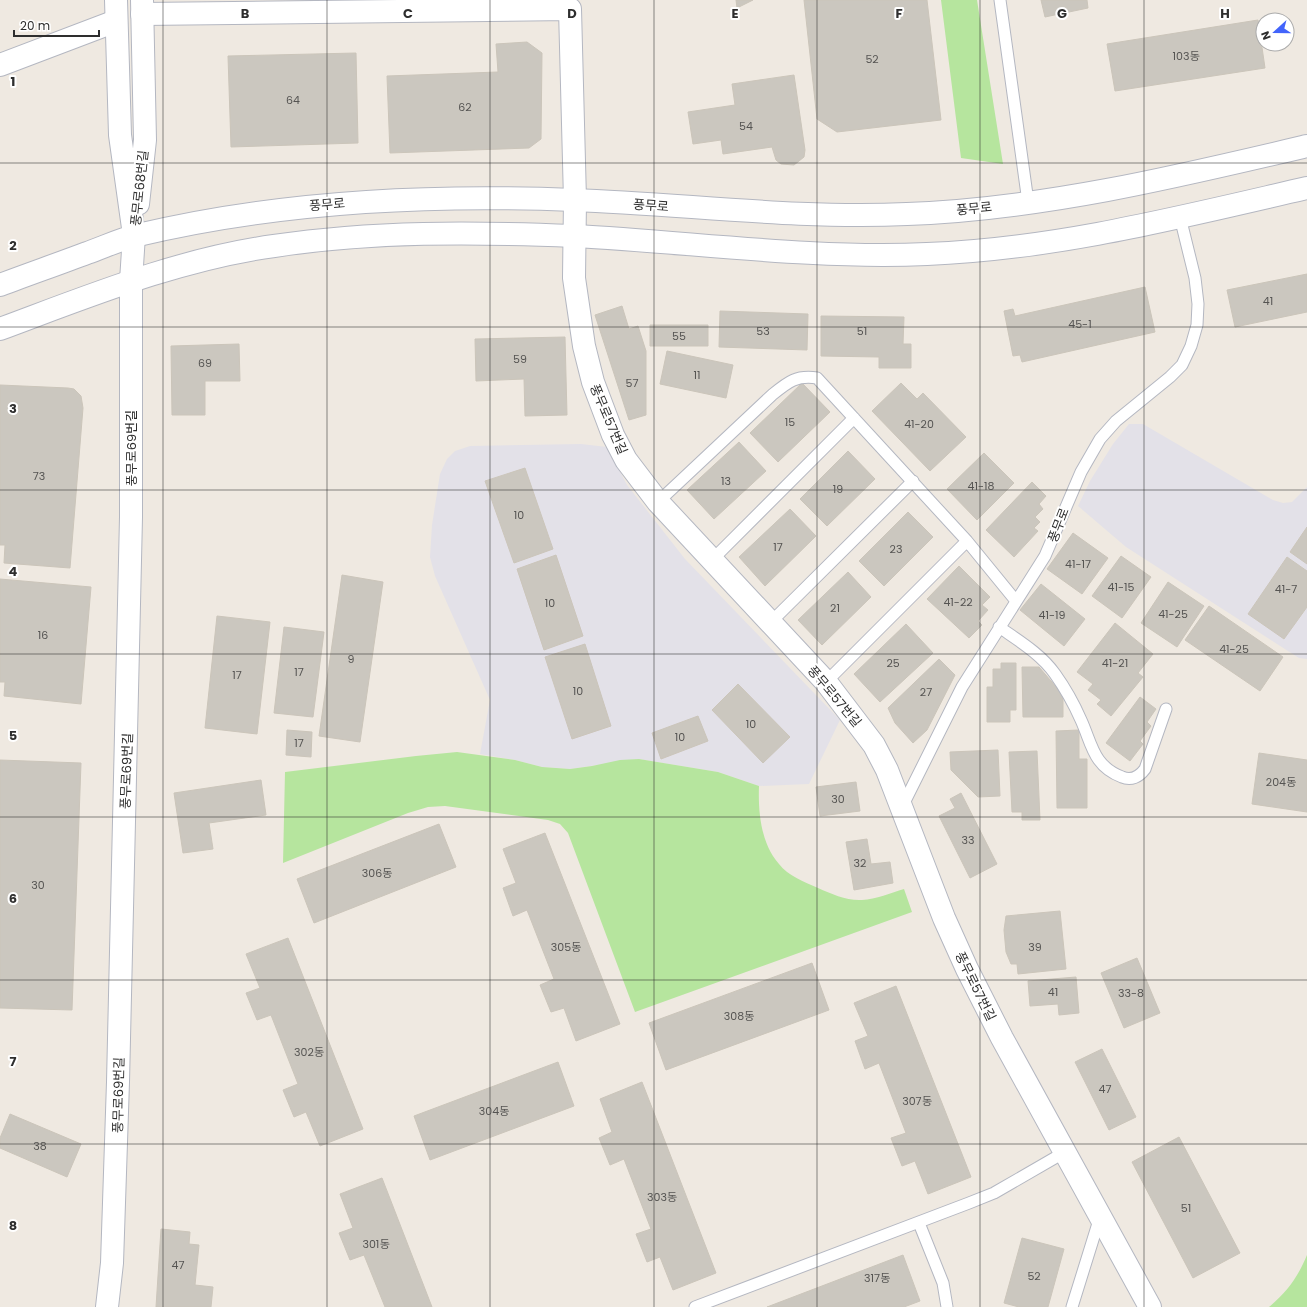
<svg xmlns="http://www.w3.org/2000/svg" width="1307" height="1307" viewBox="0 0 1307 1307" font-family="Poppins,'Noto Sans KR',sans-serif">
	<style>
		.industrial { fill: #e3e1e8 }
		.green { fill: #b6e59e }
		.building { fill: #cbc7bf; stroke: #cbc5ba }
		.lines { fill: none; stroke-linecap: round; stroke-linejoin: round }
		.lane-casing { stroke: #b4b7c1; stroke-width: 13 }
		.street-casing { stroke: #b4b7c1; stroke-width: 24 }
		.secondary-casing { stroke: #b4b7c1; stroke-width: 24 }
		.lane { stroke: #fff; stroke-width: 11 }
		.street { stroke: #fff; stroke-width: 22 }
		.secondary { stroke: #fff; stroke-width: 22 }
		.grid { fill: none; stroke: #2e2e2e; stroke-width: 1; stroke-opacity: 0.55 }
		.labels { text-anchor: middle; stroke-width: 4; stroke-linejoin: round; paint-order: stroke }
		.number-label { font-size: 11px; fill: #555452 }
		.street-label { font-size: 13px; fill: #2e2e2e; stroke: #fff }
		.grid-label { font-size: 13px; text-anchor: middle; font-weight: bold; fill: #2e2e2e; stroke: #fff; stroke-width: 4; stroke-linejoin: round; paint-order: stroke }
	</style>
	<rect width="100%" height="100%" fill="#efe9e1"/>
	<path class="industrial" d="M1129,424H1143L1273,500L1283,503L1292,502L1307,487V659L1299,658L1126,547L1078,506L1090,481L1113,444Z
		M581,444L607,447L627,485L685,559L840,720L809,784L759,786L718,772L639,759L570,769L542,767L515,760L480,754L490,700L435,576L430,557L432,525L440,474L447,459L455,451L470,446Z"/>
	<path class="green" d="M941,0H977L1003,164L961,158Z
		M457,752L515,760L542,767L570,769L592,766L620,760L639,759L718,772L759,786C758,812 761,844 779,864C788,876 805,882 818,888C832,894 847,901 862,900C876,899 891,893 904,889L912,912L635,1012L568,833L560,824L548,820L445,806L428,807L408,813L283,863L285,772L416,756Z
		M1307,1255V1307H1269C1287,1292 1298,1277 1307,1255Z"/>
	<path class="building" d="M736,0H753L737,8Z
		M804,0H927L941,120L837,132L817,119Z
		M1041,0H1087L1088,8L1045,17Z
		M1258,20L1265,68L1115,91L1107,44Z
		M527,42L542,53L541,139L529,148L390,153L387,76L498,72L496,44Z
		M356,53L358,143L231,147L228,56Z
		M794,75L805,150L804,157L794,165L781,164L776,160L772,147L723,154L721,140L693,144L688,112L735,105L732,84Z
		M1307,274V312L1235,327L1227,290Z
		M1145,287L1155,332L1022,362L1020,355L1013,356L1004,311L1013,309L1015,316Z
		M622,306L629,329L638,326L646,351V415L629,420L595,315Z
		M720,311L808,314L807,350L719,347Z
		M821,316L904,317L903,344H911V368H879V357L821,356Z
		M650,325H708V346H650Z
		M565,337L567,415L525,416L524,379L476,381L475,339Z
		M239,344L240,381H205V415H172L171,346Z
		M667,351L733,365L726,398L660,384Z
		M802,383L830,412L778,462L750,433Z
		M901,383L917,399L923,393L966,437L930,471L872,411Z
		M0,385L68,388L74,389L81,396L83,408L70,568L4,563L5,545H0Z
		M739,442L766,471L714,519L687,490Z
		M848,451L875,479L827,526L800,499Z
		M984,453L1014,483L977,520L947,489Z
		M525,468L553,549L514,563L485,481Z
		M1032,482L1046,496L1039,504L1043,509L1035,517L1040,522L1034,528L1038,531L1014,557L986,530Z
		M790,509L816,536L765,586L739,557Z
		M908,512L933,537L884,586L859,561Z
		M1307,527V564L1290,552Z
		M1073,533L1108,558L1082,594L1047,569Z
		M556,555L583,636L544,650L517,569Z
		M1121,556L1151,577L1122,618L1092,596Z
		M1287,557L1307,571V607L1284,639L1248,614Z
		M959,566L990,597L982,605L988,610L978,621L982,625L969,638L927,599Z
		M848,572L871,597L822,645L798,620Z
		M342,575L383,582L360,742L319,736Z
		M0,579L91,587L81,704L4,696L5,682H0Z
		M1168,582L1204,606L1177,647L1141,623Z
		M1041,584L1085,619L1064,646L1020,610Z
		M1209,606L1283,657L1260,691L1185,640Z
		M217,616L270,622L257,734L205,728Z
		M1115,623L1153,654L1138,673L1143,677L1111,716L1097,704L1101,700L1088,690L1093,684L1077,672Z
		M906,624L933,653L880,702L854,674Z
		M284,627L324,632L313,717L274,713Z
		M585,644L611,726L572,739L545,657Z
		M939,659L955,675L927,730L913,743L895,723L888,708Z
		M1001,663H1016V710H1010V722H987V687H993V669H1001Z
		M1022,667H1039L1063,695V717H1023Z
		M738,684L790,737L763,763L712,710Z
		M1140,697L1156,709L1147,722L1151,726L1140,741L1143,744L1130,761L1106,743Z
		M698,716L708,741L661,759L652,733Z
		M287,730L312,732L311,757L286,755Z
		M1079,730V759H1087V808H1057L1056,731Z
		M998,750L1000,796L978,797L951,770L950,752Z
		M1037,751L1040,820H1022V812H1012L1009,752Z
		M1259,753L1307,760V812L1252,804Z
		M0,760L81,763L72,1010L0,1008Z
		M261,780L266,815L209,823L213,849L183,853L174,793Z
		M856,782L860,811L820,816L816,787Z
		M961,793L997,864L970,878L939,816L955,808L950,799Z
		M439,824L456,867L314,923L297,879Z
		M545,833L620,1024L576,1041L564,1008L551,1012L540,985L554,979L527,910L513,916L503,888L516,883L503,849Z
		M867,839L871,864L890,862L893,883L854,890L846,842Z
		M1060,911L1066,969L1018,974L1017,964H1011L1006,952L1004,930L1006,916Z
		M288,938L363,1129L320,1146L306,1112L294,1117L283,1090L298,1084L271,1015L257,1020L246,993L260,988L246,954Z
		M1137,958L1160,1013L1124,1028L1101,973Z
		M812,963L829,1010L666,1070L649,1023Z
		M1076,977L1079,1013L1059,1015L1058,1004L1030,1006L1028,981Z
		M896,986L971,1177L928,1194L915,1161L902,1166L891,1138L906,1133L879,1063L865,1069L855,1041L868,1036L854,1003Z
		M1102,1049L1136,1117L1109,1130L1075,1062Z
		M558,1062L574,1106L430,1160L414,1116Z
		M642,1082L716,1273L673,1290L660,1257L647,1262L636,1234L651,1229L624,1159L610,1165L599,1138L612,1132L600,1099Z
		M10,1114L81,1144L67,1177L0,1148V1138Z
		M1179,1137L1240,1253L1193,1278L1132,1162Z
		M382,1178L432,1307H385L364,1255L350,1260L339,1233L353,1228L340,1194Z
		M161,1229L190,1232L189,1244L199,1245L195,1285L213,1287L211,1307H156Z
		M1022,1238L1064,1249L1048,1307H1019L1004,1303Z
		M903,1255L920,1301L904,1307H767Z"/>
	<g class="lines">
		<g class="lane-casing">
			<path id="lane" d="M1000,0L1028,202
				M658,502L772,395C788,382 796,375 817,378L967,541L1016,601
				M711,561L854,418
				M770,623L913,481
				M999,627C1019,641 1041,654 1055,674C1065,688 1074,704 1081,720C1092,744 1093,766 1122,777C1131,781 1139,777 1145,769L1166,709
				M826,682L967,541
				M902,807L962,687L1045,556L1081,472L1100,439L1116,421L1170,377L1182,365L1191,346L1197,325L1198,304L1195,278L1180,217
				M919,1223L943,1283L947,1307
				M695,1307L969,1203L994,1193L1065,1152
				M1072,1307L1100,1217"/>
		</g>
		<g class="street-casing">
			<path id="street" d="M142,14L570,9L575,200L574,278L584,346L593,382L613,435L626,460L658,502L826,682L874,745L887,770L944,918L967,969L1002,1038L1150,1307
				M0,65L116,21
				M107,1307L112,1263L118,1082L131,517V281L134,235"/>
		</g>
		<g class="secondary-casing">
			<path id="secondary" d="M116,0L120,135L134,235
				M138,204L145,140L142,0
				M0,285C29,274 58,264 87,253C104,247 121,239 138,235C281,201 428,194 574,200C685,204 796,219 907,214C1042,209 1176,177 1307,146
				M0,329C89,296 179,259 274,246C373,231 474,232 574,236C691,242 809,259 927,254C1056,249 1181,217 1307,188"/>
		</g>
		<use href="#lane" class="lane"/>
		<use href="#street" class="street"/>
		<use href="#secondary" class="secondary"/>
	</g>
	<path class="grid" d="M163,0V1307M327,0V1307M490,0V1307M654,0V1307M817,0V1307M980,0V1307M1144,0V1307M0,163H1307M0,327H1307M0,490H1307M0,654H1307M0,817H1307M0,980H1307M0,1144H1307"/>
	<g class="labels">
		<g class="number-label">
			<text x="1186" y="60">103동</text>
			<text x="872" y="63">52</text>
			<text x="293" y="104">64</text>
			<text x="465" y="111">62</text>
			<text x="746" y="130">54</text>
			<text x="1268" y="305">41</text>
			<text x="1080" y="328">45-1</text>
			<text x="763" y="335">53</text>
			<text x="862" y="335">51</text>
			<text x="679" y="340">55</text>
			<text x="520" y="363">59</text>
			<text x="205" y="367">69</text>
			<text x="697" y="379">11</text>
			<text x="632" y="387">57</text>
			<text x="790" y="426">15</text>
			<text x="919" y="428">41-20</text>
			<text x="39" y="480">73</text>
			<text x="726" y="485">13</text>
			<text x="981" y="490">41-18</text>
			<text x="838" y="493">19</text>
			<text x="519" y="519">10</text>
			<text x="778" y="551">17</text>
			<text x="896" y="553">23</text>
			<text x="1078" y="568">41-17</text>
			<text x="1121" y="591">41-15</text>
			<text x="1286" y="593">41-7</text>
			<text x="958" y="606">41-22</text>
			<text x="550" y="607">10</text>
			<text x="835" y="612">21</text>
			<text x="1173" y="618">41-25</text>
			<text x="1052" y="619">41-19</text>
			<text x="43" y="639">16</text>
			<text x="1234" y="653">41-25</text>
			<text x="351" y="663">9</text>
			<text x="893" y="667">25</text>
			<text x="1115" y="667">41-21</text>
			<text x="299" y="676">17</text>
			<text x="237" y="679">17</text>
			<text x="578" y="695">10</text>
			<text x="926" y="696">27</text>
			<text x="751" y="728">10</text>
			<text x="680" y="741">10</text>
			<text x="299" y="747">17</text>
			<text x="1281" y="786">204동</text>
			<text x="838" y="803">30</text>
			<text x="968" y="844">33</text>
			<text x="860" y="867">32</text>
			<text x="377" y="877">306동</text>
			<text x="38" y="889">30</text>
			<text x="566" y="951">305동</text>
			<text x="1035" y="951">39</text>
			<text x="1053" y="996">41</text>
			<text x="1131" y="997">33-8</text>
			<text x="739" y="1020">308동</text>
			<text x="309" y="1056">302동</text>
			<text x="1105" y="1093">47</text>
			<text x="917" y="1105">307동</text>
			<text x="494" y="1115">304동</text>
			<text x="40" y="1150">38</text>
			<text x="662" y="1201">303동</text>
			<text x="1186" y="1212">51</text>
			<text x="376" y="1248">301동</text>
			<text x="178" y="1269">47</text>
			<text x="1034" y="1280">52</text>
			<text x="877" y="1282">317동</text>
		</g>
		<g class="street-label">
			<text transform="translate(139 188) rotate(-84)" y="5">풍무로68번길</text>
			<text transform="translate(327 204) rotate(-5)" y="5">풍무로</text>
			<text transform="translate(651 205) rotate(4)" y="5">풍무로</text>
			<text transform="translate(974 208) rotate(-6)" y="5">풍무로</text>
			<text transform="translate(609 419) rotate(67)" y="5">풍무로57번길</text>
			<text transform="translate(131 448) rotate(-90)" y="5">풍무로69번길</text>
			<text transform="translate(1058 525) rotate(-69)" y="5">풍무로</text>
			<text transform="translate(835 696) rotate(50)" y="5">풍무로57번길</text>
			<text transform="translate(126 771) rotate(-88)" y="5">풍무로69번길</text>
			<text transform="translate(976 986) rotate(64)" y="5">풍무로57번길</text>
			<text transform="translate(118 1095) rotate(-89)" y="5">풍무로69번길</text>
		</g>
	</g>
	<g class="grid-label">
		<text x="245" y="18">B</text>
		<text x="408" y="18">C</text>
		<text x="572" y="18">D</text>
		<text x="735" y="18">E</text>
		<text x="899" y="18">F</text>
		<text x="1062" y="18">G</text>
		<text x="1225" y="18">H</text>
		<text x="13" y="86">1</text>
		<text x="13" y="250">2</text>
		<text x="13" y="413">3</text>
		<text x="13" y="576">4</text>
		<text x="13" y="740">5</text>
		<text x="13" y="903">6</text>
		<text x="13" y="1066">7</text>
		<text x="13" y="1230">8</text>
	</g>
	<g transform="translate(1275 32) rotate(249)"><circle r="19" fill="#ffffff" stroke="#ababab"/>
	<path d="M0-3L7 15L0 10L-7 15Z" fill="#4264fb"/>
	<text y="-6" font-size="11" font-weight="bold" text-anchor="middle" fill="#2e2e2e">N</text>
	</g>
	<path d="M14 30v6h85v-6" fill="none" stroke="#2e2e2e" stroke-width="2"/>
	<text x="20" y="30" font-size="12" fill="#2e2e2e" stroke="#ffffff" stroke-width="3" paint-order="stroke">20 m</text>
</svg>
